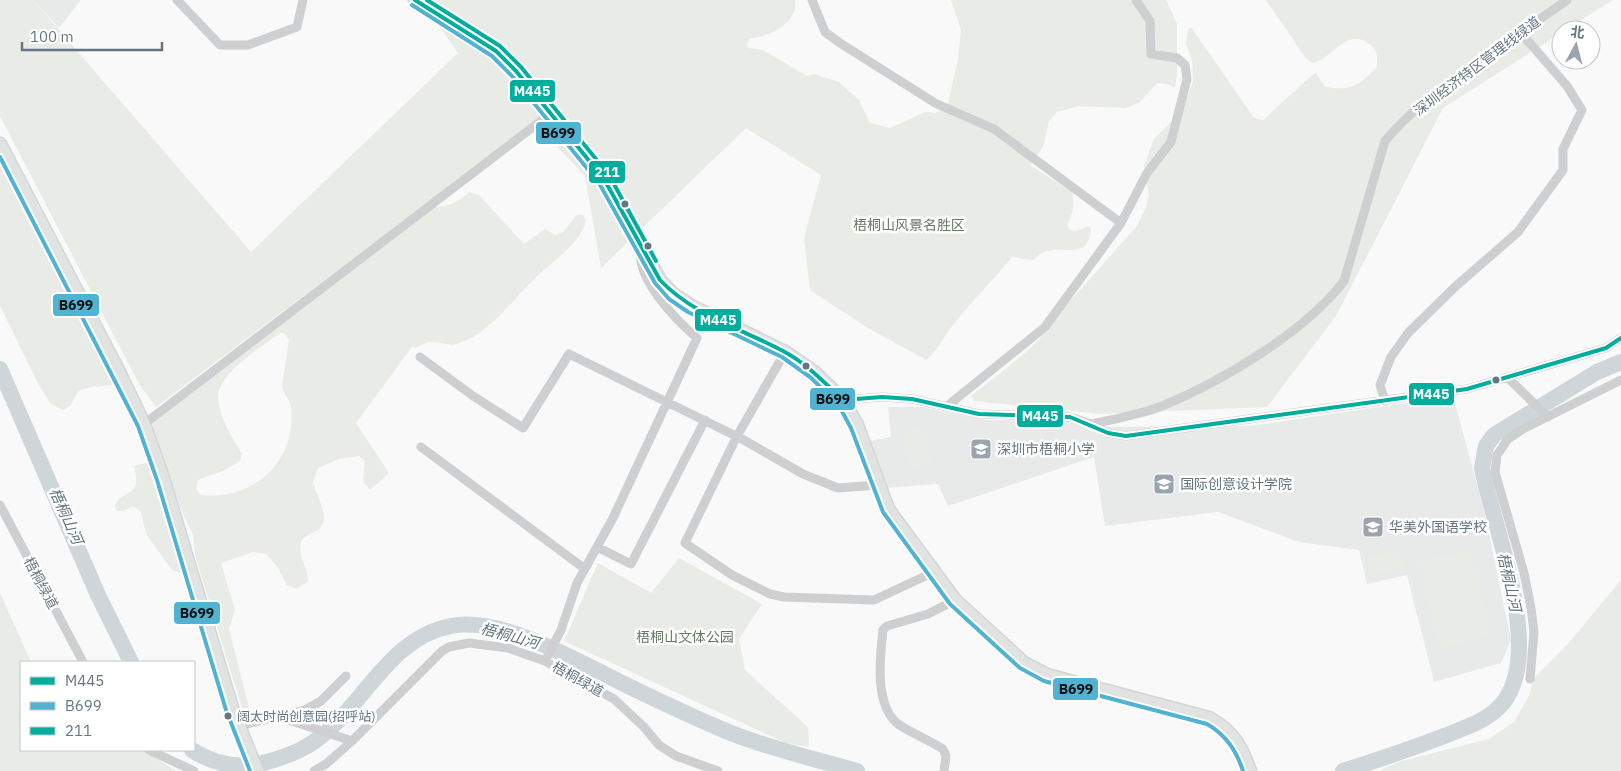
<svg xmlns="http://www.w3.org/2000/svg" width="1621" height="771" viewBox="0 0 1621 771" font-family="'IBM Plex Sans','Noto Sans SC',sans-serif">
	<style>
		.built { fill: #e8e9e9 }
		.green { fill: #e8ebe6; fill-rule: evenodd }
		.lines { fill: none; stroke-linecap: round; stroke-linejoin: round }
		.river { stroke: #ced6d9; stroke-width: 16 }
		.secondary-casing { stroke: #d5d6d7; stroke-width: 15 }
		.street { stroke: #cecfd0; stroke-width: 9 }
		.secondary { stroke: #e1e2e2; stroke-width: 12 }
		.bus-1-casing { stroke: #fff; stroke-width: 8 }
		.bus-2-casing { stroke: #fff; stroke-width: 8 }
		.bus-3-casing { stroke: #fff; stroke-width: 8 }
		.bus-1 { stroke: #01ad9c; stroke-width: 4 }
		.bus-2 { stroke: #51b3d4; stroke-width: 4 }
		.bus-3 { stroke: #01ad9c; stroke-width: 4 }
		.bus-dot { fill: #657683; stroke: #fff; stroke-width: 2 }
		.labels { text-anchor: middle; stroke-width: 5; stroke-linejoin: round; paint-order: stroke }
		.bus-label { font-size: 13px; fill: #657683; stroke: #fff; text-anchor: start }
		.street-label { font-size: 14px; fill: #657683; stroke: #fff }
		.park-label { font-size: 14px; fill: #687a64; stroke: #fff }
		.poi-label { font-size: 14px; fill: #657683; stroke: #fff; text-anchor: start }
		.water-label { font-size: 15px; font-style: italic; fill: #60757c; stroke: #fff }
		.line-badge { stroke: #fff; stroke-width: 2 }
		.badge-label { font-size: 14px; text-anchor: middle; font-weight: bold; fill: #fff }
		.pale-badge-label { font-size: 14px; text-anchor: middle; font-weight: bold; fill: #111 }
	</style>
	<rect width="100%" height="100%" fill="#f9f9f9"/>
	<path class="built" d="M33,0H81L59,28Z
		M1453,396L1484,510L1511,640L1501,663L1434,682L1407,575L1367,584L1359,550L1299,542L1218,512L1105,526L1094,457L948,506L938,484L884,488L865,442L891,437L888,407H921L985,420L1067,421L1093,427L1251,426Z"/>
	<path class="green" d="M0,0H33L251,252L458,53L421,0H795C799,22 769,38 750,38L747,44L748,48L763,50L807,76L814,74L839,82L859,100L870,123L890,128L925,112L936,113L948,103L958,59L961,30L951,0H1166L1177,24V74L1175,88L1168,84L1157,83L1139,103L1125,108L1078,106L1057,112L1049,121L1043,147L1030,165L1072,192C1075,204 1073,214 1067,225L1070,230L1076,231L1089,226L1091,228C1089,263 1061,243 1042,253C1039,254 1036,258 1033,260L1012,257C994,280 972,300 954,324C943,336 939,350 926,360L868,328L810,290L804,238L821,175L746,128L601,268L585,176L534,122L156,407L139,384L0,116Z
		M1266,0H1613L1565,30H1561V33L1443,108L1336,316L1267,407L1101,414L973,401L972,395C1004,370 1042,344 1063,309L1137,226L1146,207L1149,195L1144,165L1154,139L1183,110L1193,81L1192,60L1186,44L1188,30L1191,27L1254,118L1263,120C1271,113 1312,74 1316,73L1325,87C1351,91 1359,86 1377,67C1378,56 1377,49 1368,43C1345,27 1332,60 1312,63L1305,57Z
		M0,161L117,385L90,387L78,391L70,406L63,410L51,404L40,387L0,306Z
		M469,192L479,195L524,244L545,229L555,235L563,232L577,215H583L586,221C580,244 555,259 538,275C516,296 488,336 456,344C448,346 438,341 429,342C425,343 419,346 415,348L412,347L356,423L389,473L370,490L363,482L365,461L359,456L339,459L318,468L313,482C316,496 334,522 316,531C310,534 303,536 301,543C297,555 308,568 308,581L297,589L287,585L277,566L266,554L253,552L221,563L235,610L229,629L249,708H242L195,555L193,535L180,507L151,422L432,206C446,209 459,202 469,192ZM281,333H285L289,340L282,386C283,394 290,399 291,407C297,461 254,501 201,495L196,489L198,480L225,470L240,461L242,454C232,437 219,418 218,397C218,374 263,345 281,333Z
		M921,427L932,463L913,470L901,433Z
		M150,462L153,466L188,568L181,573L172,570L146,534L141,512L133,506L124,511H117L115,508C116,494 134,496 136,483C137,478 135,471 134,466Z
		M1399,549L1404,568L1372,575L1367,557Z
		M1470,550L1490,636L1440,648L1420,561Z
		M679,558L762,604L739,639L745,670L808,727L809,747L786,743L564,641L598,563L651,593Z
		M1621,580V771H1379L1398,762L1489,739L1514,722L1529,696L1534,678L1566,646Z
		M0,593L31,662H21V750H143L176,771H0Z"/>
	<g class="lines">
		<path class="river" d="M0,369L98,595L131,662
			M192,750C215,765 241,769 267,762C281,758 296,753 309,745C362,712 386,638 451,626C502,616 579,662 624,684C659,701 694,718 731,733C771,749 815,759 857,771
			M1343,771C1378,760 1413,748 1447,735C1463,728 1481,723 1495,711C1551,665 1493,528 1482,468L1486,446L1494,435L1597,372L1621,362"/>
		<g class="secondary-casing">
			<path id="secondary" d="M415,0L496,51L516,71L604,179L651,264L660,280L673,294L691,306L785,352L814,372L843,400L857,425L888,509L955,600L1024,663L1047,675L1209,718C1233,731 1241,746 1250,771
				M0,144L117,368L144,424L163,478L232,708L257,771"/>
		</g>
		<path class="street" d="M177,0L220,45H248L297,27L303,0
			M812,0L825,32L840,43L935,103L994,129L1121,223
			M785,352L736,438L685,543L732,575L770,594L784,597L874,600L934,572
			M420,357L473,396L523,428L569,354L742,439L803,474L838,488L877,485
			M1508,378L1548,417
			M843,400L882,397L912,399L979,414L1070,417L1091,424L1108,433L1126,436L1467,389L1606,348L1621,338
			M1385,401L1380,385L1391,357L1408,333L1456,286L1518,232L1563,170V149L1582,110L1567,86L1521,33
			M946,407L1045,327L1121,223L1147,173L1171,142L1187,79L1185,65L1177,58L1151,54L1150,21L1136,0
			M144,424L550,114
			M1091,424C1115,419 1139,415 1162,406C1221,382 1305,332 1344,281L1385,141C1431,86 1508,43 1567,0
			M421,447L585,569
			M0,505L83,662
			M597,547L631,564L705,420
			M545,661L561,630L577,583L613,518L697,338C676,320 635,278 641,249
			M1530,679L1534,632L1531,608L1524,573L1495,472L1497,455L1508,439L1523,429L1621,380
			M280,717L352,741
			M238,726L305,710L321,701L346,676
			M149,750L194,771
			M314,771L326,764L352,741L442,651L449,647L469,643L508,648L545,661L614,699L644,727L659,745L676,756L718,771
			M944,771L946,756L943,749C929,740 911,733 898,724C874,705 880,657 883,630L887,626L928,614L955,600"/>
		<use href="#secondary" class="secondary"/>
		<g class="bus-1-casing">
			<path id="bus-1" d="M415,0L496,51L516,71L604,179L660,280C693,315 742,329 783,351C806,363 824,382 843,400
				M843,400L882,397L912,399L979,414L1070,417L1108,433L1126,436L1467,389L1606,348L1621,338"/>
		</g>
		<g class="bus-2-casing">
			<path id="bus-2" d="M412,5L492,56L511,75L599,183L655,283L669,299L688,312L782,357L810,377L838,404L851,428L883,512L950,604L1020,668L1044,681L1207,724C1226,735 1236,750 1243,771
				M0,157L138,426L157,480L226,710L250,771"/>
		</g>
		<g class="bus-3-casing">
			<path id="bus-3" d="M427,0L500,46L521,67L609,175L656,261"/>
		</g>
		<use href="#bus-1" class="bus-1"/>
		<use href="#bus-2" class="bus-2"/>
		<use href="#bus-3" class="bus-3"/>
	</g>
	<defs>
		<g id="school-square" transform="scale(1.125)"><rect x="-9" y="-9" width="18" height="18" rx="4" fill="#99a4ac" stroke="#fff"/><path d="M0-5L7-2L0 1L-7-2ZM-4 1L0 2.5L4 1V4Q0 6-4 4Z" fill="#fff"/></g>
		<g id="university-square" transform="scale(1.125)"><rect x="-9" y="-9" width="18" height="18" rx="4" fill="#99a4ac" stroke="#fff"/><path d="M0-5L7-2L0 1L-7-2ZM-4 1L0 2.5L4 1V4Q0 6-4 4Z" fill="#fff"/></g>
	</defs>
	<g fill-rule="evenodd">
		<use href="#school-square" x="981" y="449"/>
		<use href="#university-square" x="1164" y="484"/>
		<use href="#school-square" x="1373" y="527"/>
	</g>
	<g class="bus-dot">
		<circle cx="625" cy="204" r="4.5"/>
		<circle cx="648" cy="246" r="4.5"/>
		<circle cx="806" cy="366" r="4.5"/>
		<circle cx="1496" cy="380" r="4.5"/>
		<circle cx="228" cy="716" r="4.5"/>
	</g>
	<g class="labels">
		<g class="bus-label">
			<text x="237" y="721">阔太时尚创意园(招呼站)</text>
		</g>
		<g class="street-label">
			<text transform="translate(1477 66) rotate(-37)" y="5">深圳经济特区管理线绿道</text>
			<text transform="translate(41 583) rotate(62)" y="5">梧桐绿道</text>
			<text transform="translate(578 679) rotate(29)" y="5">梧桐绿道</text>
		</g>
		<g class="park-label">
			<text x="909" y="230">梧桐山风景名胜区</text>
			<text x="685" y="642">梧桐山文体公园</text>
		</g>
		<g class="poi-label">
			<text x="997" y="454">深圳市梧桐小学</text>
			<text x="1180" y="489">国际创意设计学院</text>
			<text x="1389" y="532">华美外国语学校</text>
		</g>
		<g class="water-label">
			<text transform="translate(66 516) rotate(66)" y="5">梧桐山河</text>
			<text transform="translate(1509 582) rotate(77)" y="5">梧桐山河</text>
			<text transform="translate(510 636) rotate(15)" y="5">梧桐山河</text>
		</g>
	</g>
	<g class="line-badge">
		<rect x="509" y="79" width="47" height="24" rx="5" fill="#01ad9c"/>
		<rect x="535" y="121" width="47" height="24" rx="5" fill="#51b3d4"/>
		<rect x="588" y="160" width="38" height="24" rx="5" fill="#01ad9c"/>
		<rect x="52" y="293" width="48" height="24" rx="5" fill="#51b3d4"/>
		<rect x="694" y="308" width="48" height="24" rx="5" fill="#01ad9c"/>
		<rect x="1408" y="382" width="47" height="24" rx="5" fill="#01ad9c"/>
		<rect x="809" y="387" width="47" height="24" rx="5" fill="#51b3d4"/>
		<rect x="1016" y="404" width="48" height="24" rx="5" fill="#01ad9c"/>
		<rect x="173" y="601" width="48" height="24" rx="5" fill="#51b3d4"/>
		<rect x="1052" y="677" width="47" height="24" rx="5" fill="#51b3d4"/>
	</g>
	<g class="badge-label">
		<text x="532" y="96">M445</text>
		<text x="607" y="177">211</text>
		<text x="718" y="325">M445</text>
		<text x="1431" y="399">M445</text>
		<text x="1040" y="421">M445</text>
	</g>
	<g class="pale-badge-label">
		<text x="558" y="138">B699</text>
		<text x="76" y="310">B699</text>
		<text x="833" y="404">B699</text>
		<text x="197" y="618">B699</text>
		<text x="1076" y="694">B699</text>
	</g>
	<rect x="20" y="661" width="175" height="90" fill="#ffffff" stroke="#c1c8cd"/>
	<rect x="30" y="677" width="25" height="8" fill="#01ad9c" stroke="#c1c8cd"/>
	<text x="65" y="686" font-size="15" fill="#657683">M445</text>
	<rect x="30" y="702" width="25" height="8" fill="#51b3d4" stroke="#c1c8cd"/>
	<text x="65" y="711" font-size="15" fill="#657683">B699</text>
	<rect x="30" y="727" width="25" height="8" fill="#01ad9c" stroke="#c1c8cd"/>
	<text x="65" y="736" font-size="15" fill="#657683">211</text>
	<g transform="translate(1576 45) rotate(7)"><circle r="24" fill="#ffffff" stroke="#c1c8cd"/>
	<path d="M0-4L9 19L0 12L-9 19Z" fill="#99a4ac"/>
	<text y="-8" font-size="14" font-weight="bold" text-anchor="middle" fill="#657683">北</text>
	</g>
	<path d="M22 42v8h140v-8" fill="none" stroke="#657683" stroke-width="2.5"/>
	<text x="30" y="42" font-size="15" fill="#657683" stroke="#ffffff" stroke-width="4" paint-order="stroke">100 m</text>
</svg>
